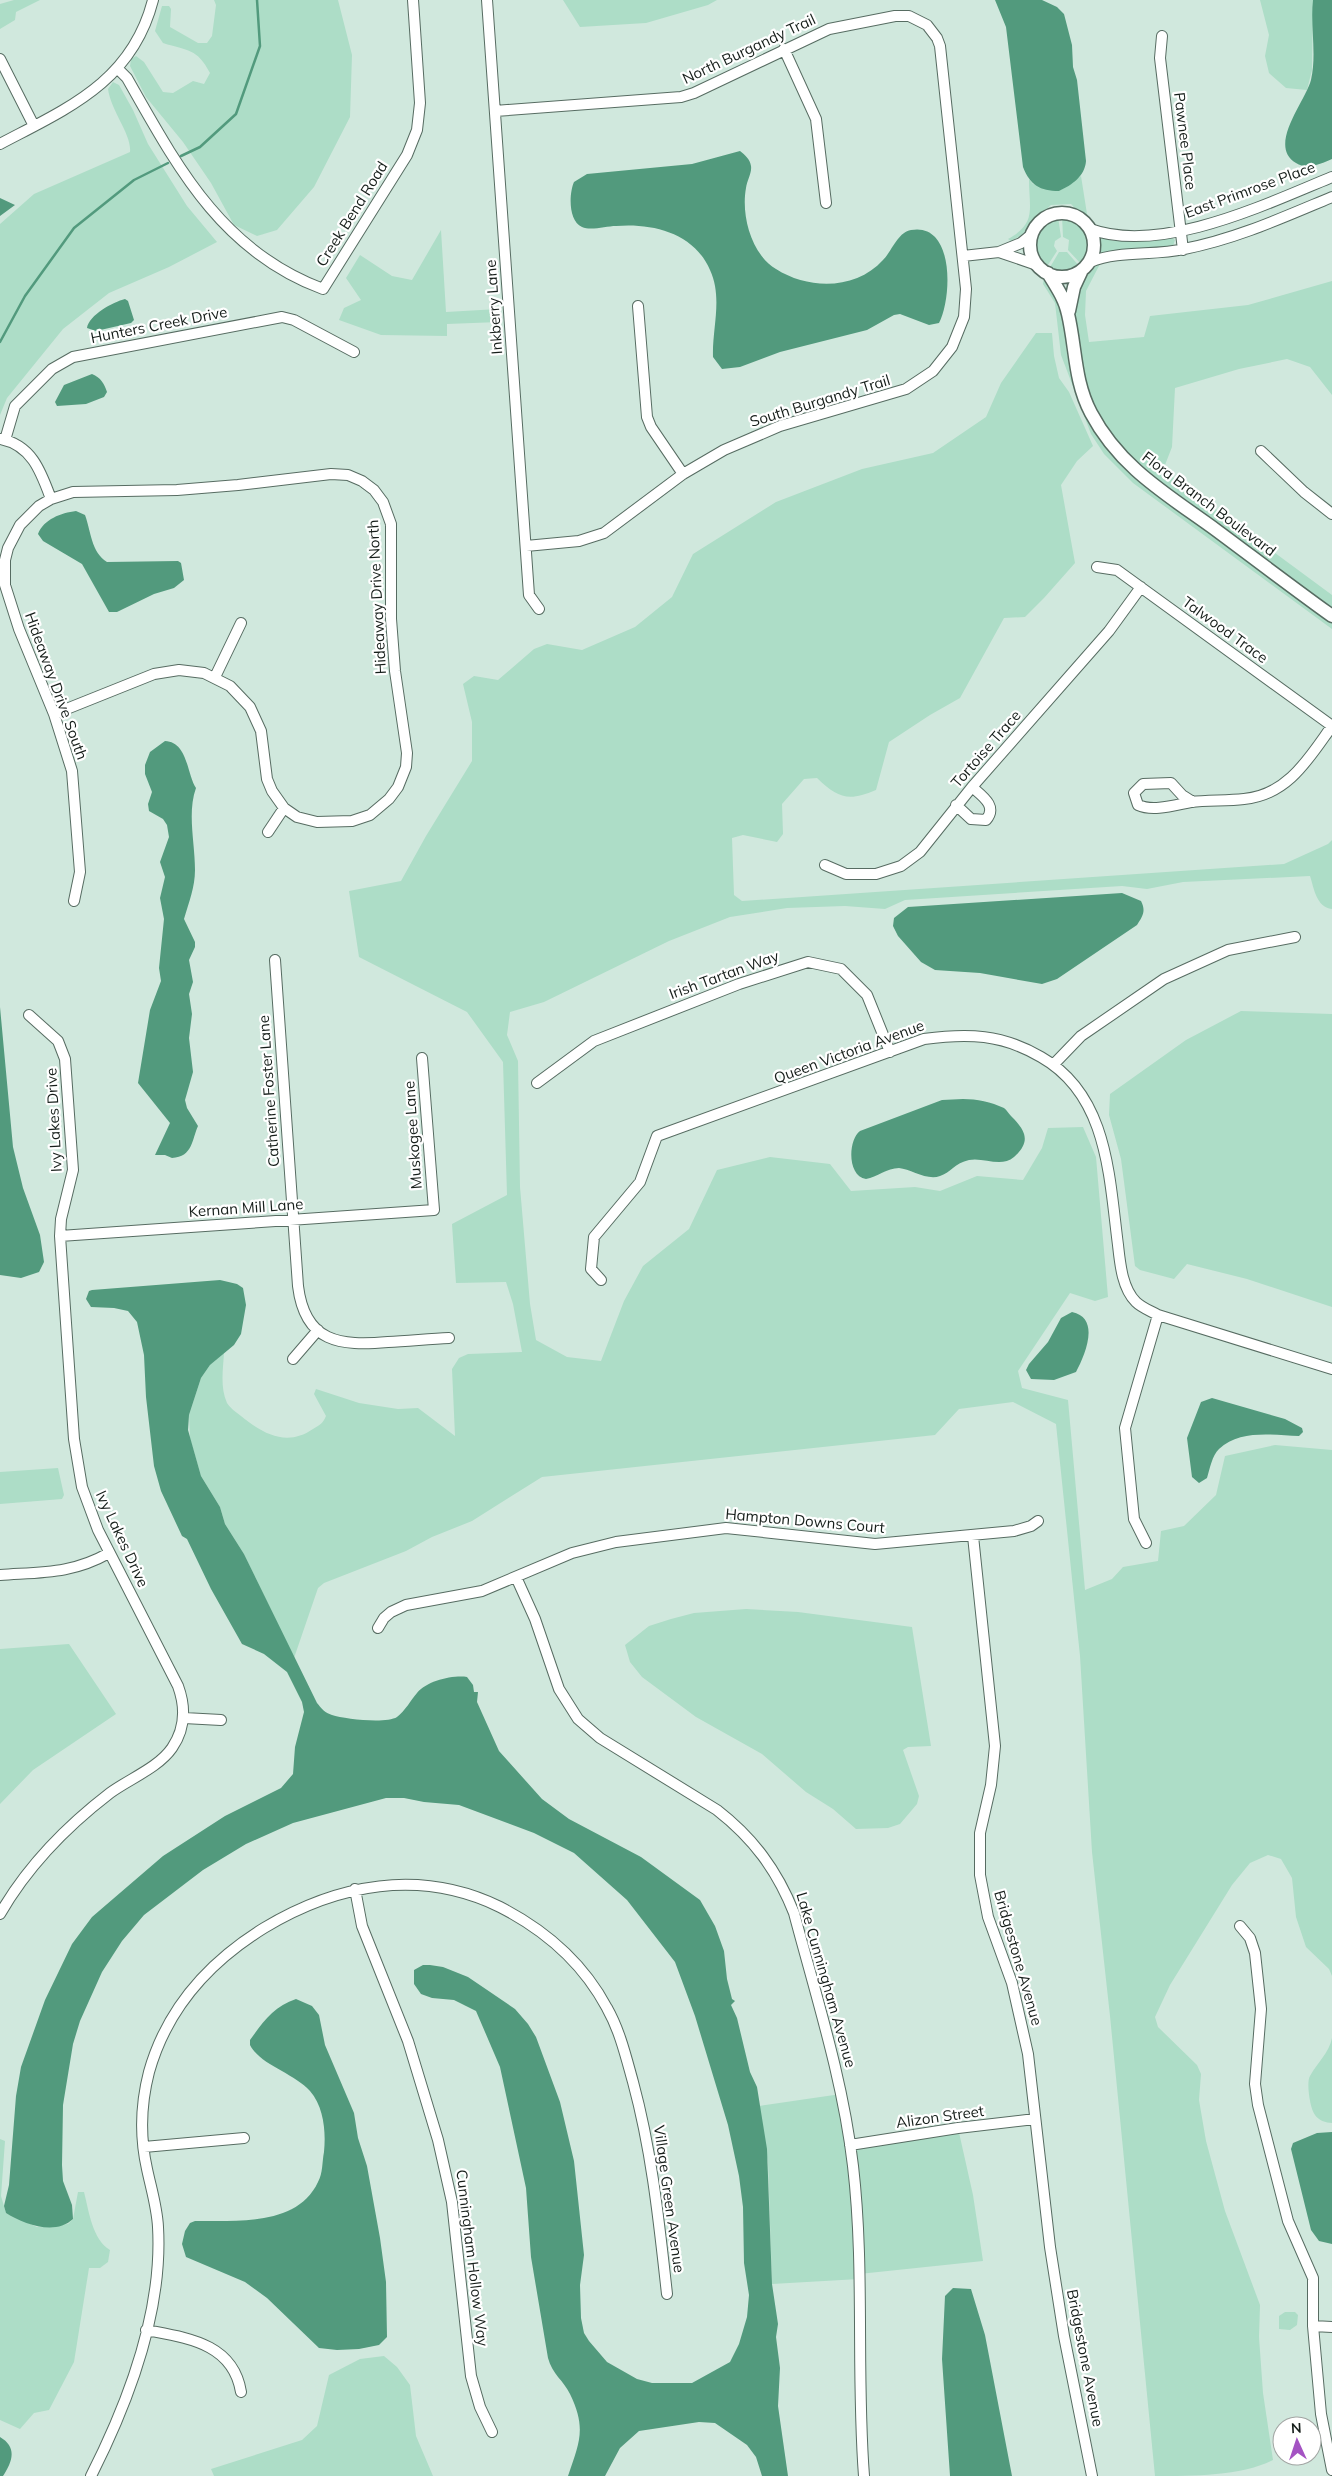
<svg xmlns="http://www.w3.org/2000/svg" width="1332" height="2476" viewBox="0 0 1332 2476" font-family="Mulish,sans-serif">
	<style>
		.green { fill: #adddc7 }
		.water { fill: #529a7d }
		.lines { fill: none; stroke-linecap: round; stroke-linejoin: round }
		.stream { stroke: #529a7d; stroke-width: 2.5 }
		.minor-casing { stroke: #576c62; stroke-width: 12 }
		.tertiary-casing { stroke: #576c62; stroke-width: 15 }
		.minor { stroke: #fff; stroke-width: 10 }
		.tertiary { stroke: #fff; stroke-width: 12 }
		.labels { text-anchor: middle; stroke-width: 4.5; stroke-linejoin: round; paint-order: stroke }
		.street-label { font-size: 15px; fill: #161e1a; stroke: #fff }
	</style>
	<rect width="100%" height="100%" fill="#d0e8dd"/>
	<path class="green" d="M14,0H40L16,12L15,20L0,29V4Z
		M214,0H338L352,55L350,117L314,187L277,230L257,236L234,225L211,183L183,142L146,97L130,66L131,59L136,56L144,62L163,92L173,93L193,81L204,84L210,73C197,48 188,51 163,43L155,31L162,6H169L171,9L170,27L198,43H207L212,36L216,5Z
		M563,0H717L708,5L646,23L580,27Z
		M1260,0H1313L1312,70L1307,90L1286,88L1269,73L1265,56L1269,35Z
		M113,82L119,85L133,110L148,144L187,206L217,242L169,267L109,293L63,329L7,398L0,415V224L34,194L130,152C132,135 111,111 108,89Z
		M1081,176L1087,214L1098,229L1090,225L1071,204L1051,205L1034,220L1022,235L1011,241L1008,239C1037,223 1029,209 1029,179L1033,184L1059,191Z
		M1062,216C1088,219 1098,246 1082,265L1068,250L1069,240L1063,237Z
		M1058,217L1061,237L1055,241L1054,246L1057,251L1046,268C1026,250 1032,223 1058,217Z
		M441,230L446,312L498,309L499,322L447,324V336L381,335L339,320L344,308L361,300L346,278L360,255L392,276L412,280Z
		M1170,236L1175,240L1173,246L1098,254L1099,237L1114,241Z
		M1059,252H1067L1080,267L1062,273L1049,269Z
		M1101,262L1086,291L1085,315L1089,342L1144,337L1150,316L1248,305L1332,281V395L1310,367L1287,359L1239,369L1175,388L1172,447L1163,470L1332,595V609L1160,484L1127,456L1107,430L1084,382L1074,309C1076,291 1083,270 1101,262Z
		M1044,277L1048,280L1063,313L1067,354L1078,398L1097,433L1332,622V629L1133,483L1104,454L1091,434L1061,355L1055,303L1043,284Z
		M1036,333H1052L1054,356L1059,378L1069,392L1093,446L1077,461L1061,485L1075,563L1044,598L1025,617L1004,618L960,698L930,715L889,742L876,790C848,802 838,798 817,778L804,779L782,804L783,834L777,842L743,835L732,838L734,895L742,901L1284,864L1328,844L1332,840V909C1316,907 1314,888 1310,876L1183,882L1147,889L1122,886L905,900L885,909L845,906L787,908L730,917L669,941L544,1002L510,1012L507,1035L518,1061L520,1187L530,1304L536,1340L567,1357L601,1361L624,1301L643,1266L689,1229L717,1170L770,1157L830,1164L851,1191L915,1187L940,1191L977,1176L1023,1180L1042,1148L1048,1128L1083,1127L1096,1157L1108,1297L1095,1301L1070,1293L1018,1371L1022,1388L1068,1400L1085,1590L1112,1579L1123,1567L1158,1561L1161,1531L1184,1526L1216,1495L1225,1456L1275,1445L1332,1450V1976L1329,1969L1306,1947L1296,1917L1292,1878L1281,1859L1268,1855L1250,1863L1232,1885L1170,1985L1155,2017L1158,2027L1197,2065L1201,2074L1199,2100L1206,2141L1225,2211L1260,2305L1259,2337L1263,2393L1273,2460C1242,2476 1193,2476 1155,2476L1110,2016L1092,1852L1080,1656L1056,1424L1013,1402L959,1409L935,1435L542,1477L472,1521L432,1537L406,1551L324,1583L318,1588L294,1658L244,1554L225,1524L220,1507L201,1476L190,1438L189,1415L201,1378L210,1365L224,1353C223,1370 220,1387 227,1403C230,1408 236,1412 241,1416C263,1434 287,1447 313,1429C320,1425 323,1423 326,1416L314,1394L316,1389L359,1403L398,1409L418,1408L455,1436L452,1369L459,1358L468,1354L522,1352L513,1304L506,1282L456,1283L452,1224L507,1195L503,1062L467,1012L359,957L349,891L401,881L426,836L472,761V722L463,684L474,676L498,680L534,649L547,644L582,650L635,627L672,597L693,554L776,502L862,469L933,453L986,417L1001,383Z
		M1241,1011L1332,1014V1307L1247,1279L1187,1264L1174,1279L1140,1270L1135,1266L1121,1159L1109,1115L1110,1094L1186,1040Z
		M58,1468L64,1495L62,1499L0,1504V1472Z
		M746,1609L798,1612L912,1627L931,1746L908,1747L903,1750L919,1796L917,1804L900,1824L888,1828L856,1829L833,1809L806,1792L762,1754L696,1717L642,1677L630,1662L625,1645L649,1626L671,1619L694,1613Z
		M69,1644L116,1714L33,1770L0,1804V1649Z
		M1332,2038V2123C1326,2123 1318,2120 1315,2115C1310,2109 1306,2082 1310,2076C1317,2063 1329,2053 1332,2038Z
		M841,2094L850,2144L958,2128L973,2195L983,2261L859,2274V2279L772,2284L768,2163L759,2106Z
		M0,2139L5,2141L1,2196L6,2213L37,2227L68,2224L73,2219L78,2192H84C89,2211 92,2239 110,2250L108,2262L100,2268H89L74,2362L49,2410L34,2413L20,2429L0,2420Z
		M1285,2312H1295L1298,2315L1297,2325L1290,2330L1279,2329V2316Z
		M384,2356L397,2367L410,2385L416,2436L433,2476H214L211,2469L302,2440L317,2426L329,2375L360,2359Z"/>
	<path class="water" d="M995,0H1042L1057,7L1064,14L1072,45L1073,67L1077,80L1086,161C1085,176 1072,185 1059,191C1040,191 1030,185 1023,167L1006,27Z
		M1313,0H1332V159C1321,164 1307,170 1296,163C1267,146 1305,102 1311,80C1317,54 1310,26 1313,0Z
		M740,151C745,155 750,159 751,166C752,173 747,180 746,188C741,215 751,254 776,269C809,290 856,290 883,260C892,251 898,232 911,230C955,222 952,299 939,323L929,325L900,314L894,315L867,330L780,352L740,367L722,369L713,357C712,328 723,298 710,270C694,233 653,223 616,226C606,226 591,231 582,227C568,221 569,193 574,182L587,174L692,164Z
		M0,198L15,205L0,216Z
		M125,299L128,301L134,320L131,323L96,331L87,328C89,315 113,302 125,299Z
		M92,374C101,378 104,383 107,392L104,397L86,404L57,406L55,402L64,385Z
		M76,511L85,515C91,531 91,552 107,562L178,561L181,563L184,580L174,588L154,594L117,612H109L82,564L43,541L38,534C44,519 61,513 76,511Z
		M165,741C188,742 187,775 196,788C187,813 195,843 195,870C195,887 189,902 184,919L195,942V947L189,960L193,982L189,994L192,1014L189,1038L193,1072L185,1100L187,1108L198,1126C192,1139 193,1157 172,1158L165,1155H155L170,1123L138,1083L150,1010L161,981L159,968L164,919L160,898L165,877L160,862L169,837L167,825L163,819L149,811L148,804L152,792L145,774V765L150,752Z
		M1122,893L1141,901C1146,911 1143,916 1137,925L1057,979L1042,984L980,973L935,970L921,962L898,936L893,926L894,918L908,907Z
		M0,1007L13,1147L23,1188L40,1235L44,1262L39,1272L21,1278L0,1275Z
		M963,1099C977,1099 991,1102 1004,1108C1007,1110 1008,1113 1011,1116C1025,1130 1032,1141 1014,1157C1001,1168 984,1157 969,1160C955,1163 950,1173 940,1176C927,1181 911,1169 899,1168C887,1168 877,1177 866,1179C847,1176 848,1140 860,1131L942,1100Z
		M220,1280L237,1284L243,1288L246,1305L241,1334L234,1345L210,1365L201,1378L189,1415L188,1430L201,1476L220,1507L225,1524L244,1554L317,1703C321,1708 325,1713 332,1715C344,1719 386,1724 397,1717C405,1711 411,1700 417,1693C427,1681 452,1675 467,1677L473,1685L474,1692H478L477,1702L499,1751L542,1799L569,1819L641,1857L700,1900L715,1926L724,1951L727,1979L732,1999L735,2001L731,2005L737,2018L750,2072L757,2087L767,2149L772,2284L778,2324L776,2337L780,2368L778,2406L788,2476H762L756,2457L747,2445L715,2423L699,2422L639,2431L620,2448L605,2476H568C579,2443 587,2429 570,2394C564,2381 552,2374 548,2358L531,2257L526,2188L500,2067L476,2011L454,2000L432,1998L421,1994L414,1984V1970L423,1965H430L443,1967L468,1977L515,2009L528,2024L536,2037L560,2102L574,2161L584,2255L580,2285L581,2318L584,2333L589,2341L607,2362L637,2379L652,2383H692L730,2362L739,2344L747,2317L749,2295L744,2263L743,2207L739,2176L728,2125L695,2016L675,1962L627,1900L574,1853L534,1833L459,1805L424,1802L404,1798H386L293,1823L246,1844L203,1870L144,1915L122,1941L102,1972L80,2021L73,2044L63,2105L62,2165L63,2181L72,2205L73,2219C55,2236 24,2224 6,2213L4,2206L9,2185L16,2096L21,2067L45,2000L72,1944L92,1917L163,1856L225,1816L281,1788L293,1774L295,1747L304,1712L302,1702L287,1672L264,1654L242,1644L211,1589L187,1539L182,1536L161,1491L154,1466L146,1397L144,1355L137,1322L128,1311L114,1308L91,1307L86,1299L89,1291L92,1290Z
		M1072,1312C1101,1318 1085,1355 1076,1372L1054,1380L1031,1379L1026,1370L1029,1364L1048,1342L1061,1318Z
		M1212,1398L1285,1419L1302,1428L1303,1432L1299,1436C1273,1435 1240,1429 1219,1449C1212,1456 1210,1468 1207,1478L1199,1483L1192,1477L1187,1438L1201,1402Z
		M296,1999L312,2006L319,2015L325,2045L354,2113L358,2138L367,2166L380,2238L386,2282L387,2337L379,2345L359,2349L337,2350L319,2348L267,2298L245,2282L186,2257L182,2244L185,2231L190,2223L195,2221C236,2220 297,2227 318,2182C323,2173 322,2162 324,2152C326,2132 324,2107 310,2091C294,2073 260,2065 250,2045V2040C263,2022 274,2006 296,1999Z
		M1332,2132V2244L1319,2241L1311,2230L1291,2149L1293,2143L1317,2133Z
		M953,2288L971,2289L985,2335L1012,2476H950L942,2359L945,2296Z
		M0,2437C17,2447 13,2461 3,2476H0Z"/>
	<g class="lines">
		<path class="stream" d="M181,156L200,147L236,114L260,46L257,0
			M0,342L25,296L74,228L134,180L168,163"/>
		<g class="minor-casing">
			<path id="minor" d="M487,0L529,595L539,609
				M1162,36L1160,58L1183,250
				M784,49L816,119L826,203
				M0,59L34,126
				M118,69L127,78C177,166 221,251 323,289L407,155L417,130L420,103L413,0
				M495,111L681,97L694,93L829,29L895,16H909L927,25L937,38L940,46L966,289L964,317L952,347L933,371L906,389L780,426L724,450L683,474L604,533L579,541L526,546
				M0,144C68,108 132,82 153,0
				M1090,229C1161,255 1266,204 1332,177
				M1032,234L1021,243L999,252L1037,265
				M963,256L999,252
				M1090,262C1120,250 1154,256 1184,249C1236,239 1284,217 1332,197
				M638,306L647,417L651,427L683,474
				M0,439C32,445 41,472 51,499
				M5,440L15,406L52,369L73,357L282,317L294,320L354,352
				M1261,451L1304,492L1332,514
				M1097,567L1117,570L1332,726
				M215,677L241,623
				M54,714L154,674L179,670L204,673L230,686L250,707L261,731L267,779L272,791L284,808L297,817L317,822L352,821L370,815L389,799L398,787L406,767L407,753L395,671L391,619V524L383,502L374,490L362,481L348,475L331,474L238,485L177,490L73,492L51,499L39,506L20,525L8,548L5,560V585L19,629L54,714L72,771L80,872L74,901
				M1193,802L1182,795L1171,783L1143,784L1134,793L1138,805C1153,812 1175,805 1191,802C1208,800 1227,801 1244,799C1288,795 1309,758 1332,726
				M956,805L971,819L986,820C998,806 982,796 972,787
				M268,832L284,808
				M825,865L846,874H876L901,866L920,852L972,787L1109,631L1141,587
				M275,960L298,1286C305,1343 340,1346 388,1342C408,1341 429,1339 449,1338
				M1054,1064L1081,1036L1164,979L1228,950L1295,937
				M537,1083L594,1041L739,984L808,962L841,969L867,995L890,1052
				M60,1236L434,1210L422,1058
				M601,1280L591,1269L594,1237L640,1182L657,1136L924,1039C968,1033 1002,1034 1041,1057C1108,1095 1109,1176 1118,1245C1120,1263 1122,1288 1136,1302C1142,1308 1151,1311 1158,1315L1332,1369
				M293,1359L318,1330
				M973,1536L995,1746L991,1785L980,1833V1875L988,1917L1012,1983L1028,2054L1050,2247L1064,2336L1092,2476
				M1146,1543L1134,1519L1125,1428L1158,1315
				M0,1575C42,1572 72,1574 109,1553
				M516,1577L535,1619L559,1689L578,1719L600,1738L717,1810C753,1838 777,1870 794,1913C816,1996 843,2080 853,2166C865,2269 856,2373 864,2476
				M378,1628L384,1618L391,1612L406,1605L482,1591L572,1553L616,1542L726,1528L875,1544L1014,1531L1031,1526L1038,1521
				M184,1718L221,1720
				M355,1889L362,1926L408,2041L438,2140L452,2202L471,2376L480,2407L492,2432
				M0,1914C27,1867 67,1826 110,1793C129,1779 158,1768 172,1748C185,1729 186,1708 178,1686L98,1530L82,1487L74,1439L60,1236L61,1219L73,1170L65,1059L58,1041L29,1015
				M1240,1926L1250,1938L1255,1953L1261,2009L1255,2084L1258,2105L1288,2221L1313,2278V2326L1321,2414L1332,2470
				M850,2145L958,2128L1035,2119
				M144,2147L244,2138
				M1313,2326L1332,2327
				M146,2330C187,2338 233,2343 241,2392
				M91,2476C129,2401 163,2312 158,2227C157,2207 151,2188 147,2169C140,2138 141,2103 149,2072C167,2008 209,1962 264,1928C337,1884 420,1868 500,1907C545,1930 583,1963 607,2008C620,2031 626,2057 633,2082C652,2152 659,2222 667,2294"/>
		</g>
		<g class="tertiary-casing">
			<path id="tertiary" d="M1030 245a32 32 0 1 1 64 0a32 32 0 1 1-64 0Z
				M1048,273C1056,286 1065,299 1068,314C1076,348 1074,381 1091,413C1120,468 1168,495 1216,530C1255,559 1293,588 1332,616
				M1069,311L1074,287L1081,272"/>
		</g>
		<use href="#minor" class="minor"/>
		<use href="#tertiary" class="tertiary"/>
	</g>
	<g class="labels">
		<g class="street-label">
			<text transform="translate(749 49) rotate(-25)" y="5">North Burgandy Trail</text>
			<text transform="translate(1185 141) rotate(83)" y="5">Pawnee Place</text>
			<text transform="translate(1250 190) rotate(-20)" y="5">East Primrose Place</text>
			<text transform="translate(352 214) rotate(-58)" y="5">Creek Bend Road</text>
			<text transform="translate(494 307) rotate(-94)" y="5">Inkberry Lane</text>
			<text transform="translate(159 325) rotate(-11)" y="5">Hunters Creek Drive</text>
			<text transform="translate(820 401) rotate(-17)" y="5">South Burgandy Trail</text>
			<text transform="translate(1209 504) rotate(37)" y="5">Flora Branch Boulevard</text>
			<text transform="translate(377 597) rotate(-93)" y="5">Hideaway Drive North</text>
			<text transform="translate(1225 630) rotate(36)" y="5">Talwood Trace</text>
			<text transform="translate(56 686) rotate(70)" y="5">Hideaway Drive South</text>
			<text transform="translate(986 749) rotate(-49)" y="5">Tortoise Trace</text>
			<text transform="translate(724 975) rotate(-20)" y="5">Irish Tartan Way</text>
			<text transform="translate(849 1052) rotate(-20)" y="5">Queen Victoria Avenue</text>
			<text transform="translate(269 1091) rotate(-94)" y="5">Catherine Foster Lane</text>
			<text transform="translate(54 1120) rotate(-93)" y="5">Ivy Lakes Drive</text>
			<text transform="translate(413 1135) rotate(-94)" y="5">Muskogee Lane</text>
			<text transform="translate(246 1208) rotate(-4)" y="5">Kernan Mill Lane</text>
			<text transform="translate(805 1521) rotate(5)" y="5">Hampton Downs Court</text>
			<text transform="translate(122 1539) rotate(65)" y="5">Ivy Lakes Drive</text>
			<text transform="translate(1018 1958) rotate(74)" y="5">Bridgestone Avenue</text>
			<text transform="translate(826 1980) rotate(74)" y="5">Lake Cunningham Avenue</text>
			<text transform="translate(940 2117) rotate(-8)" y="5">Alizon Street</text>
			<text transform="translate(669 2199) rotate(82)" y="5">Village Green Avenue</text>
			<text transform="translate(472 2258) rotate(83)" y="5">Cunningham Hollow Way</text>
			<text transform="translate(1085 2358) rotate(79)" y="5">Bridgestone Avenue</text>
		</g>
	</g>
	<g transform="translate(1297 2441) rotate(357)"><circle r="24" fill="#ffffff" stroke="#a2a5a3"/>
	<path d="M0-4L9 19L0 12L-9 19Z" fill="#a453c3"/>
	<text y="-8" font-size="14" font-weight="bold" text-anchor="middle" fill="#161e1a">N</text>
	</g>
</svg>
